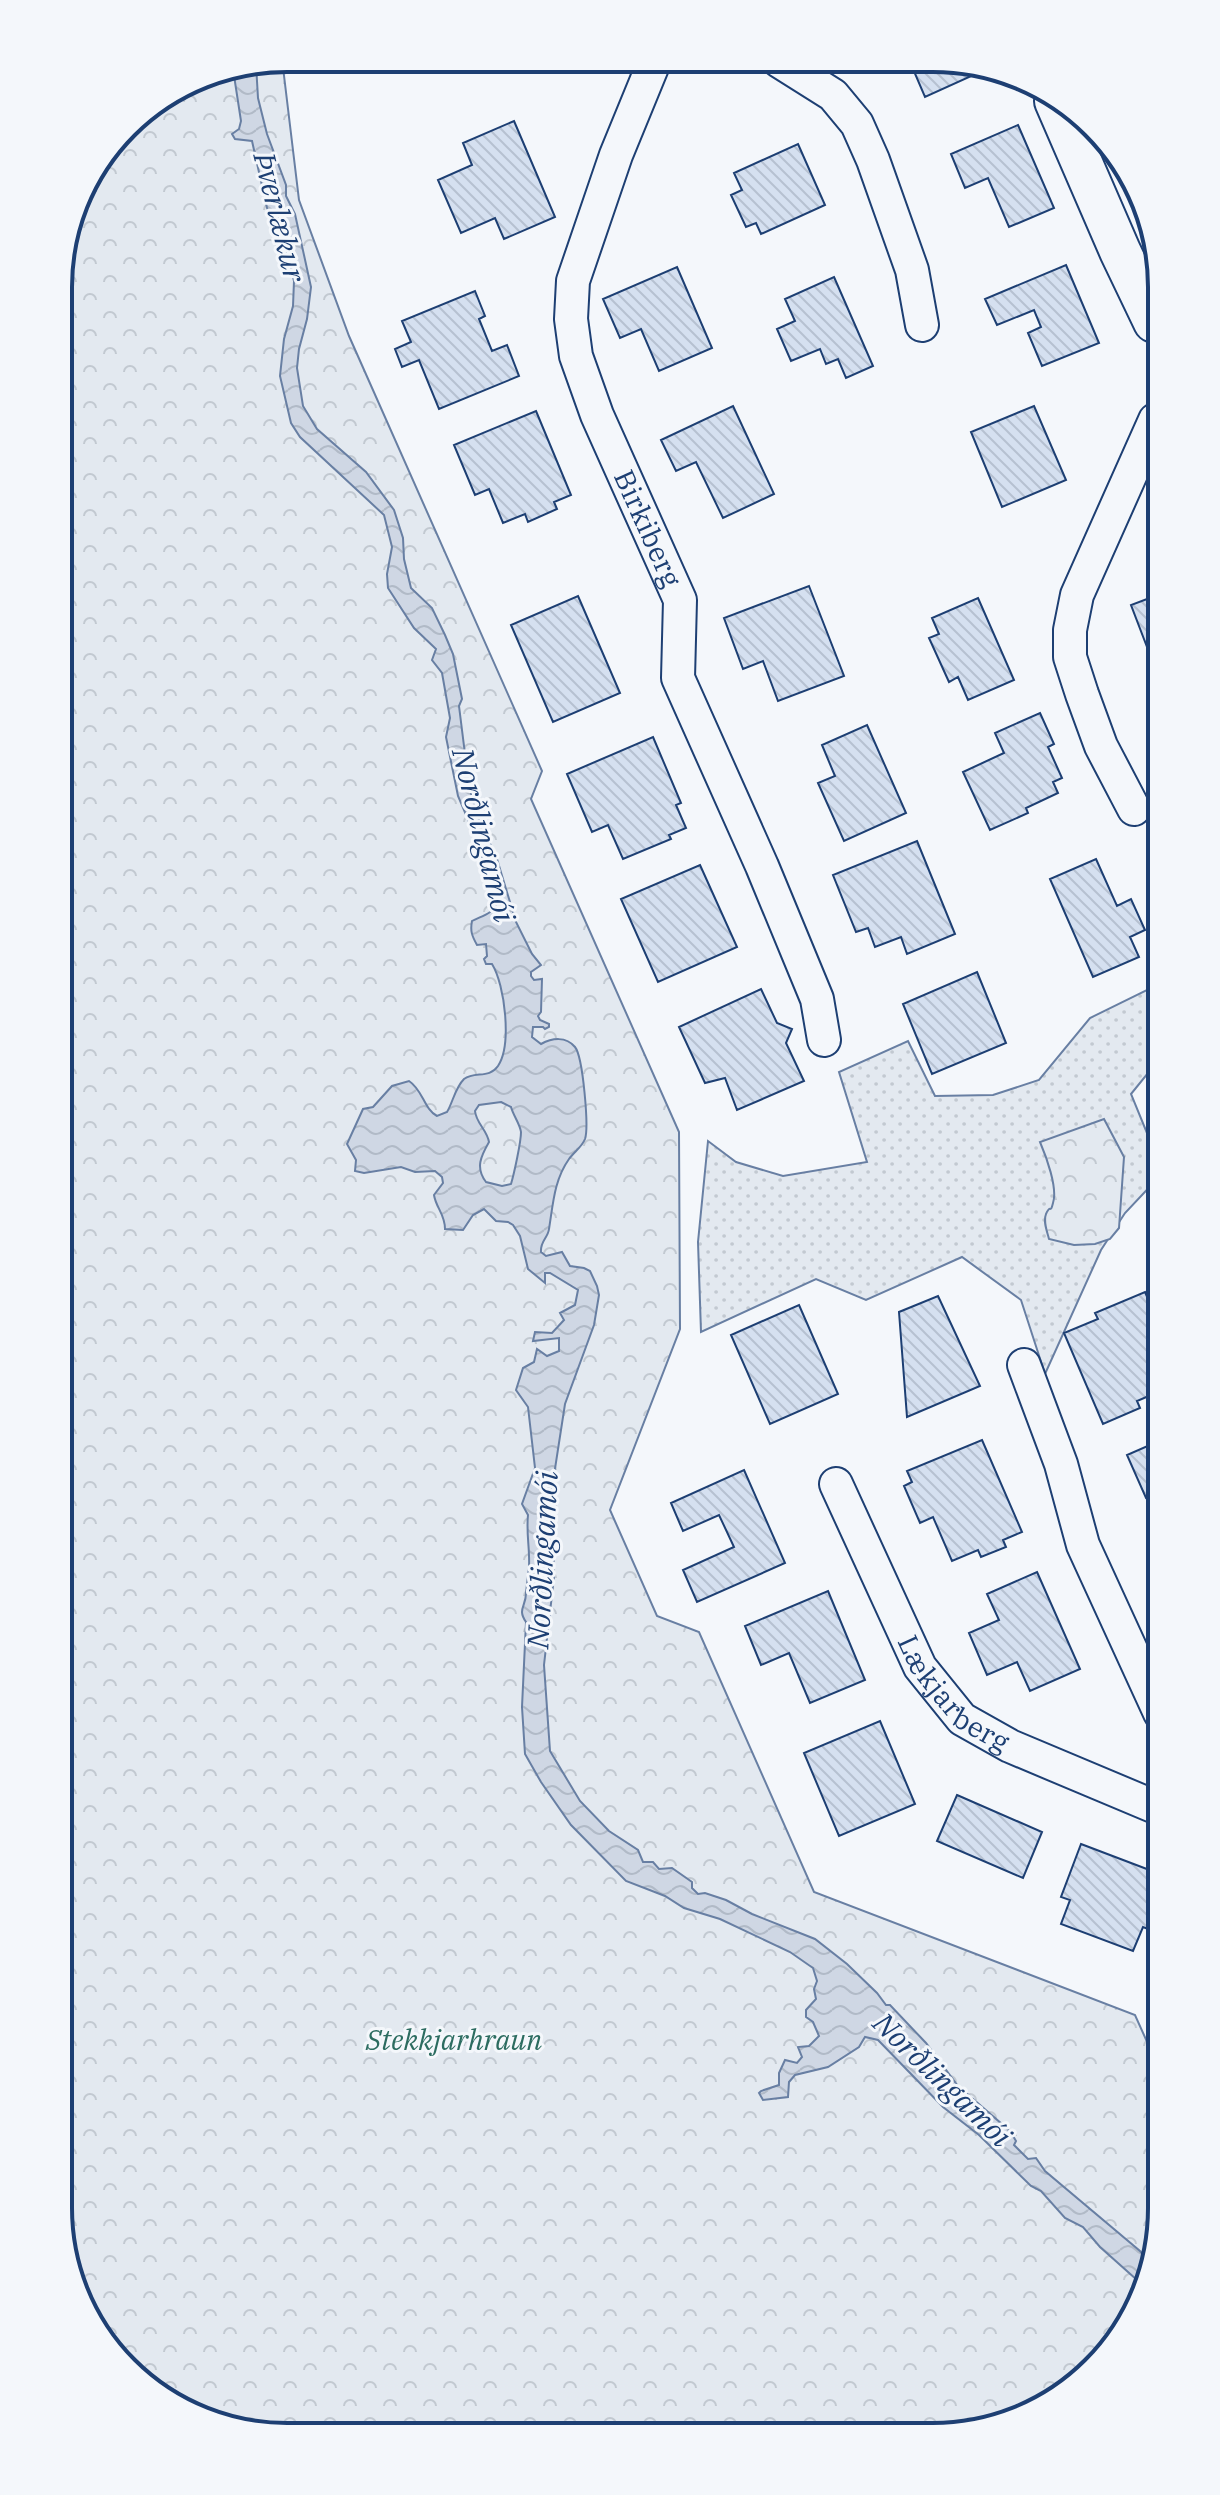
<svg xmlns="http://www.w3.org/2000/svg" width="1220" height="2495" viewBox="0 0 1220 2495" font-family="'IBM Plex Serif',serif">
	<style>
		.grass { fill: url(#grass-dots); stroke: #687fa3; stroke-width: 2 }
		.park { fill: url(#park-crowns); stroke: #687fa3; stroke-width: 2 }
		.water { fill: url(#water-waves); stroke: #687fa3; stroke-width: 2; fill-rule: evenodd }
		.building { fill: url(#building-back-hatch); stroke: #1d3f73; stroke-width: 2 }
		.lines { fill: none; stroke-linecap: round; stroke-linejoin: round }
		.minor-casing { stroke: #1d3f73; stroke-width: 36 }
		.tertiary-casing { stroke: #1d3f73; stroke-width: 44 }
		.minor { stroke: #f4f7fb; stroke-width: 32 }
		.tertiary { stroke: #f4f7fb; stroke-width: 40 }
		.labels { text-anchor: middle; stroke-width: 6; stroke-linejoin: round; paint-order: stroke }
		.street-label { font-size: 28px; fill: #1d3f73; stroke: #f4f7fb }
		.park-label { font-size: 28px; font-style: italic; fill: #2c6c60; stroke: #f4f7fb }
		.water-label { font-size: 30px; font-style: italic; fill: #1d3f73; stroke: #f4f7fb }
		.rim { fill: none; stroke: #1d3f73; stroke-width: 4 }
	</style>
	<defs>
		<pattern id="grass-dots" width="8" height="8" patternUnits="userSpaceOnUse" patternTransform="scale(2)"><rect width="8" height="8" fill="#e3e9f0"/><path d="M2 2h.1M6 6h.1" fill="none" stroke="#c2c9d1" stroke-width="1.8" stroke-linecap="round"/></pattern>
		<pattern id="park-crowns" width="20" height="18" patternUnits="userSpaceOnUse" patternTransform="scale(2)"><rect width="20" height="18" fill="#e3e9f0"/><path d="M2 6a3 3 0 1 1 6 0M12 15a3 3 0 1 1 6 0" fill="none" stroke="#c2c9d1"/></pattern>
		<pattern id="water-waves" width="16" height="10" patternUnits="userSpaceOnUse" patternTransform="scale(2)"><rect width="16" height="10" fill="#cfd7e4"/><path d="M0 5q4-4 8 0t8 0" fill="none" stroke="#b1bac7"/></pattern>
		<pattern id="building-back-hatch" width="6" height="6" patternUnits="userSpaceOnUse" patternTransform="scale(2)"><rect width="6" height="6" fill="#d5e0f0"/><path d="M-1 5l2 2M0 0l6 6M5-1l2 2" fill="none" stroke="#b6c1d1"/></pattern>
	</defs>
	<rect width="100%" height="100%" fill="#f4f7fb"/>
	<path class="grass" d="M1157,985V1062L1131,1094L1158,1160V1178L1125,1213L1101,1250L1045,1374L1021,1300L962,1257L866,1300L816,1279L701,1332L698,1242L708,1141L736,1162L783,1176L867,1162L839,1072L908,1041L935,1096L993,1095L1039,1080L1090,1018Z"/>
	<path class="park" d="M282,59L299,200L349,336L542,771L531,799L679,1132L680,1329L610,1510L657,1616L699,1632L814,1892L1135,2015L1161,2073V2223L1145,2295L1105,2359L993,2429L243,2433L136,2380L66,2268L60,258L82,185L136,115L200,75Z
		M1104,1119L1124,1157L1119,1228L1110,1239L1095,1244L1074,1245L1049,1239C1047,1231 1043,1222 1046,1214C1051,1203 1050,1215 1053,1203C1058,1188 1046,1156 1040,1142Z"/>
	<path class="water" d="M256,64L258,98L267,134L286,185V196L295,214L311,287L307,319L299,349L297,368L303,406L317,429L366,472L394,510L403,538L404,559L411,588L432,608L445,635L453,654L462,699L459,706L465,754L472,775L470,790L477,815L497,859L516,922L532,954L541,965L531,972V976L534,980L542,979L541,1012L538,1016L540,1020L549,1024V1027L545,1029L543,1027H533L532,1037L541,1044C552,1038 566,1036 575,1047C583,1057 589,1127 585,1139C582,1147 574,1152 569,1159C554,1180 553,1205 549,1229C548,1238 540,1241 541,1252L546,1256L562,1252L570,1266L584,1268L590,1271L597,1286L599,1295L594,1325L565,1404L552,1488L554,1577L544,1665L550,1751L580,1801L609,1831L638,1850L643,1862H653L659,1869L672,1868L692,1882V1888L698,1894L705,1893L726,1900L752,1914L815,1939L847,1964L877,1993L886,2005H890L926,2043L958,2086L1010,2131L1016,2141L1014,2145L1028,2159L1036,2158L1045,2171L1140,2251L1152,2265L1146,2288L1100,2247L1083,2227L1065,2218L1041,2191L1031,2186L979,2135L943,2107L878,2040L865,2037L859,2047L828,2067L795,2075L789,2082L788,2097L763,2100L759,2093L761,2091L779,2085V2073L785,2060L797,2063L802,2057L798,2047L809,2046L819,2036L813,2022L806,2017V2010L816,1999L814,1989L817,1981L813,1968L790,1952L720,1919L684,1908L665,1896L626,1881L571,1825L541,1782L525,1754L522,1707L526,1622C517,1609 526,1607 526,1593C527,1584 528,1576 529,1567C530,1549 526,1533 528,1515L522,1504L535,1468L528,1407L516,1390L523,1368L534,1362L537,1349L547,1356L559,1351V1338L533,1341L535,1332L552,1333L564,1320L560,1313L575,1305L578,1290L550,1273H545V1283L528,1269L520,1236L513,1225L508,1222L496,1221L484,1209L473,1215L463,1230L445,1229C445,1214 436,1208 434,1195L443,1183L442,1177L435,1171L415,1172L401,1167L364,1173L355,1171L356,1160L347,1144L363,1109L373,1107L392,1086L409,1081C423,1090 424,1109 437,1116L447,1112C453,1102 455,1088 464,1079C475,1071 489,1079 498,1066C512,1045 505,985 492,964H486L484,959L487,956L486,944L477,945C472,936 470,931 472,921C481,916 494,914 497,902L475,836L458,796L446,737L450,718L442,673L432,660L436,649L414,628L388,588L387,574L392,547L384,515L300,437L291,423L280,376L284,339L293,306L294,281L284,241L267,208L252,141L235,139L232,134L239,129L241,121L233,69ZM501,1102L511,1107C513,1115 520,1124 521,1132C521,1142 514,1174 511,1184L502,1186L486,1182C475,1168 481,1156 489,1142C487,1130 476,1123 475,1111L479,1105Z"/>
	<path class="building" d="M568,60H598L573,71Z
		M910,62H977L989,68L925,97Z
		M514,121L555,217L504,239L495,218L461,233L438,180L472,165L463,143Z
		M1018,125L1054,208L1009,227L988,178L965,188L951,154Z
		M798,144L825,205L761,234L756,223L746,227L731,195L742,190L734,173Z
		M1066,265L1099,343L1042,366L1028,333L1041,327L1034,310L997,325L985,299Z
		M677,267L712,348L659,371L641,329L620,338L603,299Z
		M834,277L873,366L846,378L838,359L826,364L820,349L791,361L777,329L795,321L785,299Z
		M475,291L485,316L479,319L492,351L507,345L519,376L439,409L419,360L402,367L395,349L411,342L402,321Z
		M733,406L774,494L723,518L696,462L676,471L661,440Z
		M1034,406L1066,480L1002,507L971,432Z
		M536,411L571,495L554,502L557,509L528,522L525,514L503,523L489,489L475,495L454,445Z
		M809,586L844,676L778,701L763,661L743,669L724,618Z
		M578,596L620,693L553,722L511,625Z
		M1155,596L1156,643L1147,647L1131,605Z
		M978,598L1014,680L968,700L958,677L949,682L929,638L939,634L932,618Z
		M1040,713L1054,744L1048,747L1062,778L1053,782L1058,793L1026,808L1028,813L990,830L963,772L1004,753L995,733Z
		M867,725L906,813L844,841L818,783L835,776L822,745Z
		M653,737L681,803L676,805L686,828L669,835L671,839L623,859L608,825L592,832L567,774Z
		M917,841L955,934L907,954L901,937L875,947L868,928L856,932L833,875Z
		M1096,859L1117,906L1131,899L1145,930L1130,937L1139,957L1093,977L1050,879Z
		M700,865L737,947L658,982L621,899Z
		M977,972L1006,1043L932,1074L903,1004Z
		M761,989L777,1023L792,1029L786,1043L804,1081L737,1110L725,1078L705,1083L679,1027Z
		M1145,1292L1158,1322V1392L1137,1401L1140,1408L1103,1424L1064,1333L1098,1319L1095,1313Z
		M938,1296L980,1386L907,1417L899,1312Z
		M799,1305L838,1394L770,1424L731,1335Z
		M982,1440L1022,1532L1003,1540L1006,1547L981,1557L978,1550L952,1561L933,1517L920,1523L904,1486L912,1482L907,1471Z
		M1159,1441V1492L1146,1498L1127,1455Z
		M744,1470L785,1563L697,1602L683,1570L734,1547L719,1515L683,1531L671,1503Z
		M1037,1572L1080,1669L1030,1691L1017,1662L987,1675L969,1633L999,1620L987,1594Z
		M828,1591L865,1680L810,1703L789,1653L761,1665L745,1626Z
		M880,1721L915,1804L839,1836L804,1753Z
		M957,1795L1042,1832L1023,1878L937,1841Z
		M1081,1844L1160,1874V1912L1153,1931L1143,1927L1133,1951L1061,1924L1070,1900L1061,1897Z"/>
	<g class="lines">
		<g class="minor-casing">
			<g id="minor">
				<path id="s1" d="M655,60L616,155L573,281L571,319L576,356L597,415L680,600L678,678L762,866L817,999L824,1040"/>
				<path d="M779,61L833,95L857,124L873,160L912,270L922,325"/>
				<path d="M1134,809L1101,746L1082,694L1070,657V630L1077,595L1155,420"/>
				<path d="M1024,1365L1061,1464L1083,1545L1160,1713"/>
				<path id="s2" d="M836,1484L920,1667L962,1719L1010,1746L1160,1809"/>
			</g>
		</g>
		<g class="tertiary-casing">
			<path id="tertiary" d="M1055,101L1120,251L1154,322"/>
		</g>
		<use href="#minor" class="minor"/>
		<use href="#tertiary" class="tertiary"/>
	</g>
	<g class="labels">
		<g class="street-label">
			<text dy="10" stroke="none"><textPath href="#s1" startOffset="498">Birkiberg</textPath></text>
			<text dy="10" stroke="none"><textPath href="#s2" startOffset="244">Lækjarberg</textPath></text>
		</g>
		<g class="park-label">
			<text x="454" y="2050">Stekkjarhraun</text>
		</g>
		<g class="water-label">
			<text transform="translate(279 217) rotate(76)" y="10">Þverlækur</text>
			<text transform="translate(483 835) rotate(76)" y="10">Norðlingamói</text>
			<text transform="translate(543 1560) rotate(-87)" y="10">Norðlingamói</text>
			<text transform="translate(942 2080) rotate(44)" y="10">Norðlingamói</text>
		</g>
	</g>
	<path d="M0 0H1220V2495H0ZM287 72H933A215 215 0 0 1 1148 287V2208A215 215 0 0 1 933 2423H287A215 215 0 0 1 72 2208V287A215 215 0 0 1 287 72Z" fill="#f4f7fb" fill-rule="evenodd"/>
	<path class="rim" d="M287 72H933A215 215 0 0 1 1148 287V2208A215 215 0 0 1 933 2423H287A215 215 0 0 1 72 2208V287A215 215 0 0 1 287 72Z"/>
</svg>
